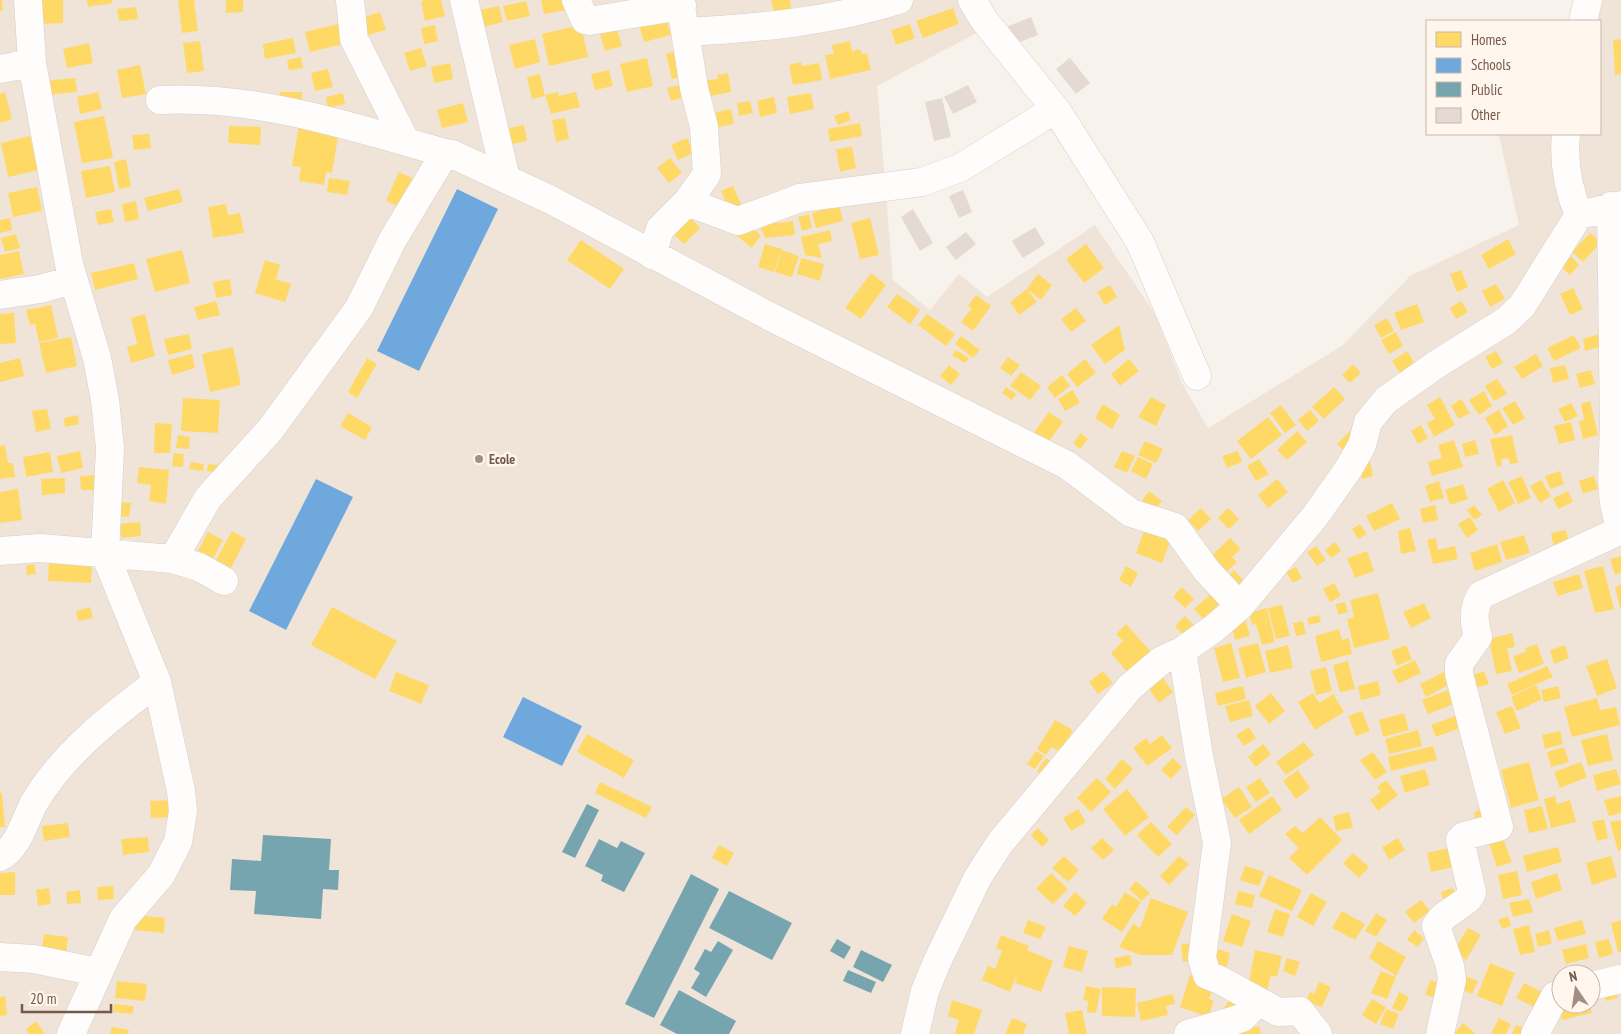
<svg xmlns="http://www.w3.org/2000/svg" width="1621" height="1034" viewBox="0 0 1621 1034" font-family="'PT Sans Narrow',sans-serif">
	<style>
		.residential { fill: #f0e4d9; fill-rule: evenodd }
		.homes { fill: #ffd966 }
		.schools { fill: #6fa8dc }
		.public { fill: #76a5af }
		.building { fill: #e4dad3 }
		.lines { fill: none; stroke-linecap: round; stroke-linejoin: round }
		.minor-casing { stroke: #d6cec8; stroke-width: 29 }
		.minor { stroke: #fefdfc; stroke-width: 28 }
		.poi-dot { fill: #a38e83; stroke: #fff7ed; stroke-width: 2 }
		.labels { text-anchor: middle; stroke-width: 5; stroke-linejoin: round; paint-order: stroke }
		.poi-label { font-size: 14px; font-weight: bold; fill: #76584b; stroke: #fff7ed; text-anchor: start }
	</style>
	<rect width="100%" height="100%" fill="#f7f2ec"/>
	<path class="residential" d="M0,0H962L984,29L877,86L893,280L930,310L959,274L987,297L1095,225L1155,314L1182,383L1208,428L1343,345L1410,276L1519,225L1499,135L1600,134V21H1583L1588,0H1621V1034H0ZM1561,974H1591V1004H1561Z"/>
	<path class="homes" d="M0,0H2L3,11H0Z
		M40,0H63V23L41,24Z
		M87,0H112L113,3L88,7Z
		M178,0H194L198,31L182,33Z
		M226,0H243V12L226,13Z
		M427,0H441L445,16L425,21L421,1Z
		M541,0H571L573,9L544,14Z
		M771,0H790L791,9L774,12Z
		M526,1L530,16L507,21L503,6Z
		M499,6L503,22L484,27L480,10Z
		M136,7L138,19L119,21L117,9Z
		M953,8L959,24L923,38L916,21Z
		M380,12L386,30L368,35L362,18Z
		M666,19L671,35L644,42L639,25Z
		M338,24L343,44L310,52L305,32Z
		M910,24L915,38L896,45L891,30Z
		M435,25L438,41L424,44L421,28Z
		M581,25L588,57L549,66L542,34Z
		M617,29L622,46L605,51L600,34Z
		M293,38L296,53L265,59L263,44Z
		M535,39L540,62L515,69L509,45Z
		M1621,39V74L1615,75L1613,40Z
		M200,41L204,71L187,73L183,43Z
		M850,41L852,51L860,49L862,54L867,53L871,70L830,79L825,55L834,54L832,45Z
		M89,43L93,63L67,68L63,49Z
		M421,48L427,66L410,71L404,53Z
		M680,50L687,76L672,79L666,54Z
		M301,57L303,68L289,70L287,60Z
		M647,58L653,86L627,92L620,64Z
		M801,62L802,66L819,63L822,80L793,85L789,65Z
		M450,63L453,79L434,83L431,67Z
		M140,65L146,94L122,98L117,70Z
		M328,69L333,87L315,91L311,73Z
		M609,70L613,86L595,90L591,74Z
		M728,73L731,92L705,97L702,81L718,79L717,75Z
		M540,74L545,96L532,99L527,77Z
		M75,78L77,92L45,95L44,81Z
		M684,84L687,96L671,101L667,88Z
		M5,92L12,119L0,123V94Z
		M98,92L102,109L80,114L77,97Z
		M280,92H302V105L280,104Z
		M558,92L559,96L576,92L580,107L551,114L545,95Z
		M343,93L345,104L328,108L326,97Z
		M811,93L814,109L790,114L787,97Z
		M774,97L777,113L760,117L757,101Z
		M750,101L753,113L739,116L737,103Z
		M463,103L468,122L442,128L437,110Z
		M731,109L734,124L718,127L716,112Z
		M848,111L851,120L838,125L834,116Z
		M104,116L113,158L82,163L74,122Z
		M565,118L569,139L556,142L552,120Z
		M860,123L862,136L830,142L828,129Z
		M299,125L339,131L332,173L326,172L324,185L299,181L301,167L292,166Z
		M524,125L527,141L512,144L508,128Z
		M229,126L261,127L260,145L228,143Z
		M149,134L151,148L134,150L132,135Z
		M30,136L39,170L8,177L1,143Z
		M687,138L694,153L678,160L671,145Z
		M852,147L856,168L840,172L836,149Z
		M670,158L682,173L669,183L657,168Z
		M126,159L131,187L119,189L114,162Z
		M110,166L115,192L86,198L81,171Z
		M399,172L414,179L401,208L386,201Z
		M329,178L350,181L347,195L327,192Z
		M733,186L742,206L730,212L721,191Z
		M37,187L42,211L13,217L8,193Z
		M179,189L183,202L148,211L144,198Z
		M136,201L139,219L125,222L122,204Z
		M226,204L228,215L240,213L244,233L213,238L208,207Z
		M839,205L843,221L816,228L812,213Z
		M111,209L114,222L98,225L95,212Z
		M772,212L777,223L793,221L795,235L765,238L757,220Z
		M809,214L812,228L802,231L798,217Z
		M688,215L700,228L684,244L671,232Z
		M10,218L12,230L0,233V220Z
		M870,218L879,255L860,259L851,223Z
		M746,224L761,235L752,248L737,236Z
		M830,230L832,241L818,244L822,258L805,255L801,237Z
		M1590,233L1601,242L1583,262L1572,252Z
		M16,234L20,248L5,252L1,238Z
		M1508,239L1516,254L1489,269L1481,255Z
		M581,240L624,269L610,289L567,260Z
		M765,244L782,249L774,272L758,267Z
		M1086,244L1104,268L1084,283L1066,259Z
		M182,250L190,283L155,292L146,259Z
		M782,250L799,256L792,277L775,272Z
		M19,251L24,274L0,279V255Z
		M1571,256L1579,265L1570,275L1561,267Z
		M801,258L824,264L820,281L797,274Z
		M265,260L280,265L276,279L291,284L285,302L255,293Z
		M134,263L138,279L95,290L91,273Z
		M1461,270L1468,287L1457,292L1450,274Z
		M871,273L886,285L861,319L845,308Z
		M1038,274L1052,285L1041,300L1027,289L1037,302L1019,315L1010,302L1027,289Z
		M230,279L232,295L216,298L213,282Z
		M1496,284L1505,299L1490,307L1482,291Z
		M1110,285L1117,297L1105,305L1097,292Z
		M1573,288L1583,309L1570,315L1560,294Z
		M897,294L920,310L910,324L887,307Z
		M976,295L991,306L973,331L961,322L972,308L968,306Z
		M216,301L220,315L198,320L194,307Z
		M1461,301L1468,312L1456,319L1450,308Z
		M1417,304L1424,322L1401,330L1394,313Z
		M51,305L58,338L39,342L35,324L30,325L26,310Z
		M1076,308L1086,321L1071,332L1061,319Z
		M14,313L16,343L0,344V314Z
		M145,314L155,356L131,363L127,347L137,344L131,318Z
		M927,314L955,334L946,346L918,325Z
		M1387,318L1394,331L1381,338L1374,325Z
		M1119,325L1125,350L1105,364L1091,345Z
		M1396,332L1403,346L1389,354L1381,340Z
		M189,334L192,349L168,355L164,339Z
		M1600,334L1603,346L1585,351L1583,339Z
		M1574,335L1581,348L1554,361L1547,348Z
		M961,336L980,350L973,358L955,344Z
		M71,337L77,366L46,373L39,343Z
		M233,347L241,385L210,392L202,354Z
		M956,350L969,358L965,363L952,355Z
		M1407,351L1418,369L1403,378L1392,361Z
		M1496,351L1503,363L1492,369L1485,357Z
		M192,354L195,368L172,375L168,360Z
		M1536,354L1543,366L1522,379L1514,367Z
		M1008,357L1020,365L1011,376L1000,368Z
		M20,358L24,376L0,382V363Z
		M367,358L377,364L357,398L348,392Z
		M1085,359L1096,373L1077,387L1067,374Z
		M1129,359L1139,371L1120,386L1111,374Z
		M1353,364L1361,373L1350,383L1342,375Z
		M949,365L960,374L951,385L940,376Z
		M1565,365L1569,379L1553,383L1550,368Z
		M1591,370L1595,384L1580,388L1576,374Z
		M1021,372L1041,386L1030,400L1010,386Z
		M1062,375L1070,386L1055,398L1047,387Z
		M1497,379L1507,394L1494,401L1485,386Z
		M1006,387L1016,394L1012,400L1002,393Z
		M1334,387L1345,399L1324,419L1312,407Z
		M1073,390L1080,403L1065,411L1058,399Z
		M1484,391L1492,406L1479,415L1469,400Z
		M1151,397L1166,405L1156,426L1138,417Z
		M1440,397L1455,425L1434,437L1427,423L1435,419L1427,405Z
		M183,398L220,400L218,433L181,431Z
		M1461,399L1470,413L1459,419L1451,406Z
		M1515,401L1525,418L1513,425L1502,408Z
		M1590,401L1598,435L1583,439L1579,421L1584,420L1581,404Z
		M1571,403L1578,416L1565,422L1558,409Z
		M1103,404L1120,415L1112,429L1095,418Z
		M1281,405L1296,425L1285,433L1270,413Z
		M47,409L51,429L36,432L32,411Z
		M1310,410L1319,421L1307,431L1298,420Z
		M1499,410L1508,426L1495,435L1485,418Z
		M1049,412L1063,422L1047,444L1033,434Z
		M348,413L372,427L365,440L340,426Z
		M78,415L79,424L65,427L64,418Z
		M1268,417L1282,435L1251,459L1237,441Z
		M1571,422L1575,440L1559,444L1554,426Z
		M155,423L172,424L170,453H154Z
		M1421,425L1428,438L1418,444L1411,431Z
		M1351,430L1359,437L1345,452L1337,444Z
		M1297,431L1307,442L1287,460L1277,450Z
		M1081,433L1088,439L1080,449L1073,443Z
		M178,435L190,437L189,449L176,448Z
		M1512,435L1518,463L1510,464L1508,458L1501,459L1502,466L1497,467L1490,439Z
		M1454,440L1463,467L1432,476L1428,462L1442,458L1438,445Z
		M1475,440L1479,454L1465,457L1462,444Z
		M1145,441L1163,449L1156,463L1138,455Z
		M5,445L8,463H13L15,477L0,479V446Z
		M80,451L83,468L61,473L57,456Z
		M1122,451L1135,456L1127,473L1114,467Z
		M1238,451L1242,462L1227,468L1222,456Z
		M50,452L53,472L26,477L23,457Z
		M174,453L184,454L183,467L172,466Z
		M1138,457L1153,464L1146,479L1131,471Z
		M1259,459L1269,474L1256,481L1247,466Z
		M1370,461L1373,476L1362,479L1358,463Z
		M191,462L204,464L203,471L189,469Z
		M208,464L219,465V473L207,471Z
		M139,467L169,470L166,504L149,501L151,485L137,483Z
		M1560,471L1564,484L1550,489L1545,476Z
		M96,475L97,490H81L80,476Z
		M1522,476L1531,498L1518,504L1508,482Z
		M1594,476L1598,489L1583,494L1579,481Z
		M65,478V493L42,495L41,479Z
		M1277,479L1288,492L1268,508L1258,495Z
		M1503,480L1515,503L1499,512L1487,489Z
		M1541,480L1551,496L1540,503L1530,486Z
		M1439,481L1444,498L1430,502L1425,486Z
		M1463,484L1468,499L1450,505L1445,490Z
		M18,489L22,520L0,523V492Z
		M1149,491L1162,501L1152,513L1140,504Z
		M1568,491L1573,502L1558,509L1553,498Z
		M118,502L131,503L129,517L117,516Z
		M1392,503L1400,519L1374,531L1366,516Z
		M1435,505L1438,520L1423,523L1420,509Z
		M1474,505L1482,515L1474,520L1467,510Z
		M1201,508L1211,519L1198,531L1188,520Z
		M1228,508L1239,519L1229,529L1218,518Z
		M1470,517L1478,530L1467,538L1458,524Z
		M140,522L141,536L122,538L119,524Z
		M1147,522L1174,531L1162,563L1136,553Z
		M1360,524L1367,534L1358,539L1352,529Z
		M1410,528L1416,551L1401,554L1398,531Z
		M1566,530L1569,545L1554,548L1551,533Z
		M232,531L246,539L231,568L216,560Z
		M208,532L223,540L213,559L198,551Z
		M1524,535L1530,553L1506,560L1500,542Z
		M1230,538L1241,549L1232,557L1237,562L1223,575L1207,560Z
		M1436,538L1438,550L1455,546L1458,559L1433,564L1427,540Z
		M1335,542L1341,551L1331,558L1325,550Z
		M1497,544L1502,562L1475,571L1470,553Z
		M1316,546L1326,560L1317,566L1307,552Z
		M1367,551L1374,571L1355,578L1347,558Z
		M1621,556V573L1615,575L1610,559Z
		M49,562L92,563L91,583L48,581Z
		M34,564L36,574L27,575L26,566Z
		M1126,566L1138,573L1131,587L1119,580Z
		M1603,566L1614,609L1595,613L1584,571Z
		M1296,567L1302,578L1293,583L1286,572Z
		M1234,570L1246,583L1236,592L1224,579Z
		M1579,574L1583,588L1558,596L1553,582Z
		M1334,583L1341,596L1330,602L1323,589Z
		M1621,585V608H1620L1615,587Z
		M1182,587L1194,599L1185,608L1173,597Z
		M1378,593L1390,639L1354,648L1347,619L1354,617L1350,600Z
		M1211,594L1220,604L1203,619L1194,609Z
		M1345,602L1348,612L1338,615L1336,604Z
		M1424,603L1431,618L1411,628L1403,612Z
		M1282,605L1290,636L1276,639L1268,608Z
		M90,607L93,618L78,621L76,611Z
		M332,607L397,641L375,679L311,645Z
		M1267,608L1275,642L1262,645L1256,624L1252,625L1249,613Z
		M1319,615L1321,622L1309,625L1307,618Z
		M1185,616L1196,628L1186,638L1175,626Z
		M1245,618L1250,636L1235,640L1231,622Z
		M1303,621L1306,634L1296,636L1293,623Z
		M1126,624L1151,652L1128,673L1111,653L1123,641L1116,634Z
		M1339,629L1342,640L1349,638L1352,654L1321,662L1315,636Z
		M1512,633L1515,647L1507,648L1512,671L1496,674L1489,639Z
		M1231,643L1240,678L1223,682L1214,648Z
		M1258,643L1266,672L1246,678L1238,648Z
		M1537,644L1544,664L1519,673L1513,656L1526,652L1525,648Z
		M1288,645L1293,668L1270,673L1265,651Z
		M1406,645L1412,659L1397,666L1391,651Z
		M1565,645L1569,658L1554,664L1550,650Z
		M1607,659L1617,688L1597,696L1586,666Z
		M1415,660L1421,673L1398,684L1392,671Z
		M1348,661L1355,689L1340,692L1333,665Z
		M1547,666L1553,677L1512,695L1507,684Z
		M1326,667L1332,691L1316,695L1310,671Z
		M1103,671L1113,683L1098,694L1089,682Z
		M1484,671L1489,684L1474,688L1470,676Z
		M396,672L429,685L421,704L389,691Z
		M1444,672L1450,684L1426,697L1420,684Z
		M1159,673L1173,692L1159,703L1145,684Z
		M1378,681L1381,695L1361,700L1358,686Z
		M1536,685L1542,699L1517,711L1511,697Z
		M1243,686L1246,699L1218,706L1215,693Z
		M1558,686L1561,698L1544,702L1541,690Z
		M1456,687L1461,701L1428,714L1422,700Z
		M1271,693L1285,711L1269,724L1255,706Z
		M1313,693L1319,703L1333,694L1344,712L1315,730L1298,702Z
		M1597,698L1600,710L1616,707L1620,725L1572,737L1564,707Z
		M1249,700L1253,716L1230,722L1225,706Z
		M1512,706L1521,728L1505,734L1496,712Z
		M1362,711L1370,731L1356,736L1348,716Z
		M1404,713L1409,730L1383,737L1379,720Z
		M1458,715L1462,727L1436,737L1431,725Z
		M1055,720L1073,730L1061,752L1051,747L1046,755L1037,749Z
		M1249,727L1256,738L1244,746L1236,735Z
		M1418,730L1422,746L1389,754L1385,739Z
		M1560,731L1563,744L1545,749L1542,735Z
		M587,734L634,760L624,778L577,752Z
		M1607,734L1613,760L1588,766L1581,740Z
		M1162,735L1172,748L1147,766L1133,748L1146,738L1150,744Z
		M1304,742L1314,755L1286,775L1276,762Z
		M1263,744L1271,754L1256,767L1248,757Z
		M1433,746L1437,760L1391,771L1388,757Z
		M1564,747L1569,762L1551,767L1547,752Z
		M1036,751L1044,756L1035,769L1027,764Z
		M1373,752L1387,772L1375,780L1360,760Z
		M1046,758L1052,762L1042,775L1037,771Z
		M1173,758L1182,767L1171,779L1161,770Z
		M1122,759L1133,769L1115,789L1105,779Z
		M1529,762L1539,800L1511,808L1501,770Z
		M1581,762L1587,777L1560,788L1554,772Z
		M1425,769L1430,785L1405,793L1400,776Z
		M1616,769L1621,784L1597,791L1593,775Z
		M1298,770L1310,788L1296,799L1283,781Z
		M1097,778L1111,792L1091,812L1077,798Z
		M1260,778L1270,793L1256,802L1246,787Z
		M1386,780L1398,795L1378,811L1370,800L1381,792L1377,787Z
		M600,782L652,807L646,818L595,793Z
		M1239,787L1252,807L1235,818L1221,799Z
		M1127,789L1149,817L1125,836L1103,809Z
		M0,793H2L5,827H0Z
		M1272,796L1282,810L1249,834L1239,820Z
		M1555,796L1557,804L1570,800L1576,822L1551,828L1544,799Z
		M1621,796V813L1609,816L1604,800Z
		M174,800L175,817L151,818L150,801Z
		M1542,806L1548,829L1529,833L1524,810Z
		M1186,807L1195,815L1177,835L1167,827Z
		M1488,808L1478,826L1474,812Z
		M1078,809L1086,822L1071,831L1063,818Z
		M1349,812L1353,828L1336,831L1333,816Z
		M1320,817L1342,840L1307,875L1289,858L1299,848L1285,834L1295,826L1303,833Z
		M1604,819L1608,838L1597,841L1592,822Z
		M1621,820V850L1618,851L1610,822Z
		M1151,822L1172,844L1158,857L1137,835Z
		M68,823L70,837L44,841L42,826Z
		M1038,828L1049,840L1042,847L1031,835Z
		M1502,836L1512,862L1497,867L1488,841Z
		M148,837L149,852L123,855L121,839Z
		M1102,838L1114,850L1103,860L1091,848Z
		M1398,838L1405,850L1389,860L1382,847Z
		M719,845L734,853L727,866L712,858Z
		M1457,846L1462,865L1431,872L1427,853Z
		M1558,847L1562,862L1527,872L1523,856Z
		M1353,853L1369,867L1359,878L1343,863Z
		M1064,856L1079,870L1068,882L1052,868Z
		M1179,856L1189,864L1169,885L1160,876Z
		M1611,856L1617,877L1592,885L1586,863Z
		M1245,866L1264,872L1259,886L1240,880Z
		M1517,871L1522,895L1503,899L1498,875Z
		M15,872V895H0V873Z
		M1051,873L1068,889L1053,904L1036,889Z
		M1557,873L1562,890L1536,899L1531,882Z
		M1269,875L1302,890L1292,911L1259,896Z
		M1136,881L1150,893L1142,901L1129,889Z
		M113,886L114,899L98,900L97,887Z
		M49,888L51,904L38,906L36,890Z
		M1453,888L1458,902L1445,906L1441,892Z
		M80,890L81,903L67,904L66,892Z
		M1238,891L1255,895L1252,908L1235,904Z
		M1075,892L1087,903L1075,916L1063,906Z
		M1125,892L1141,902L1122,932L1102,919L1112,904L1116,907Z
		M1311,893L1327,902L1313,926L1297,917Z
		M1151,898L1188,912L1172,955H1140L1119,947L1133,924L1140,928Z
		M1529,899L1533,912L1513,917L1509,903Z
		M1421,900L1430,911L1414,923L1405,912Z
		M1275,909L1290,914L1283,937L1267,932Z
		M1342,911L1365,924L1355,940L1332,928Z
		M1376,913L1387,920L1376,937L1365,931Z
		M1232,914L1251,921L1242,947L1223,941Z
		M136,915L165,918L164,933L135,930Z
		M1508,916L1511,926L1502,929L1498,920Z
		M1028,920L1046,927L1040,939L1023,933Z
		M1582,920L1586,934L1558,941L1554,928Z
		M1621,920V952H1618L1611,923Z
		M1529,925L1535,952L1520,955L1513,929Z
		M1468,928L1481,935L1466,960L1453,952Z
		M1414,930L1424,938L1418,947L1407,940Z
		M1549,930L1552,943L1538,947L1535,934Z
		M44,934L68,937L66,955L41,952Z
		M1001,935L1029,946L1027,950L1053,961L1041,992L1015,983L1018,972L1010,992L982,980L988,966L995,969L1002,951L996,948Z
		M1609,939L1613,954L1599,958L1595,942Z
		M1378,941L1406,957L1396,976L1369,958Z
		M1197,943L1199,960L1183,962L1181,944Z
		M1586,944L1589,958L1566,964L1562,950Z
		M1069,946L1088,951L1082,972L1063,967Z
		M1218,949L1230,953L1225,973L1212,969Z
		M1255,950L1282,956L1277,977L1271,975L1267,991L1248,987Z
		M1130,955L1132,965L1116,968L1114,958Z
		M1287,958L1300,962L1295,976L1283,971Z
		M1490,963L1515,973L1502,1006L1477,996Z
		M1381,971L1396,977L1387,999L1371,993Z
		M1190,975L1216,980L1209,999L1214,1001L1208,1017L1180,1007Z
		M1462,975L1478,981L1472,994L1457,988Z
		M1431,980L1445,986L1439,1000L1425,994Z
		M117,981L147,984L145,1001L115,998Z
		M1614,981L1618,998L1606,1001L1602,984Z
		M1319,982L1331,987L1322,1007L1306,1001L1310,992L1314,994Z
		M1524,983L1542,992L1534,1007L1516,998Z
		M1086,986L1101,989L1096,1013L1087,1012L1088,1001L1083,1000Z
		M1102,987L1136,988L1135,1017L1102,1016Z
		M1399,992L1409,997L1402,1012L1392,1008Z
		M1173,994L1175,1004L1166,1006L1168,1015L1141,1021L1137,1003Z
		M5,996L7,1015L0,1016V997Z
		M1231,998L1242,1005L1221,1012Z
		M1372,999L1386,1007L1376,1024L1362,1015Z
		M952,1000L982,1010L974,1034H955L959,1020L948,1016Z
		M1558,1003L1589,1004L1592,1013L1562,1020Z
		M114,1004L134,1006L133,1014L113,1012Z
		M1386,1009L1399,1014L1393,1029L1380,1024Z
		M1082,1010L1087,1034H1069L1065,1013Z
		M1012,1018L1027,1024L1023,1034H1005Z
		M1499,1018L1511,1024L1506,1034H1491Z
		M36,1021L45,1034H29L26,1029Z
		M1463,1023L1476,1034H1454Z
		M1516,1025L1529,1030L1528,1034H1512Z
		M1259,1026L1261,1034H1230L1243,1030Z
		M112,1027L129,1030L128,1034H110Z"/>
	<path class="schools" d="M457,189L498,209L419,371L377,351Z
		M316,479L353,497L286,630L249,611Z
		M523,697L582,726L562,766L503,737Z"/>
	<path class="public" d="M587,804L599,810L575,858L562,852Z
		M263,835L331,839L329,870H339L338,890L323,889L321,919L254,914L256,891L230,890L232,859L261,861Z
		M599,839L617,848L621,841L645,853L624,892L601,881L603,875L585,866Z
		M691,874L719,889L654,1018L625,1004Z
		M729,891L792,923L772,960L709,928Z
		M837,939L851,947L844,959L830,951Z
		M718,941L733,950L706,997L691,988L700,973L694,969L705,949L711,952Z
		M861,950L892,965L883,982L853,967Z
		M848,970L876,982L871,993L843,981Z
		M679,990L736,1021L729,1034H677L660,1025Z"/>
	<path class="building" d="M1031,17L1038,35L1011,45L1004,28Z
		M1070,58L1090,83L1076,94L1056,69Z
		M968,85L977,102L953,114L944,97Z
		M942,98L951,137L934,141L925,102Z
		M963,190L972,212L959,218L949,196Z
		M913,209L933,243L920,251L901,217Z
		M1035,227L1045,244L1023,258L1012,241Z
		M966,232L976,244L956,260L946,247Z"/>
	<g class="lines">
		<g class="minor-casing">
			<path id="minor" d="M28,0L32,63L69,264L97,358L105,400L110,448L105,554L157,682L181,791L183,811L178,842L161,875L123,919L71,1034
				M350,0L354,39L406,142
				M464,0L506,179
				M576,0L585,20L589,21L682,6
				M972,0L984,20L1057,111L1140,242L1197,376
				M1583,21L1588,0
				M685,32C758,28 829,22 899,0
				M0,69L32,63
				M160,100C257,95 353,127 445,153
				M1566,134C1563,163 1568,189 1579,215
				M687,202L738,221L800,198L922,182L960,168L1041,118L1057,111
				M1611,206C1612,279 1613,351 1614,423C1614,460 1607,494 1621,528
				M652,255L660,229L687,202L707,174L704,127L694,88L680,0
				M0,295L40,289L73,280
				M0,551L40,548L173,559L199,567L224,581
				M173,559L208,498L270,430L359,308L393,239L445,153L452,154L551,200L767,315L1067,465L1131,513L1175,527L1207,571L1240,606
				M1182,651L1199,756L1217,843L1202,958L1207,975L1220,980L1278,1012L1300,1011L1318,1034
				M0,857C18,848 25,820 34,803C64,752 111,717 157,682
				M0,957L34,959L97,972
				M1591,986L1621,979
				M915,1034L925,991L937,962L978,877L1000,843L1130,687L1162,660L1182,651L1213,629L1240,606L1316,515L1349,468L1362,445L1368,422L1386,400L1437,364L1506,321L1522,306L1579,215L1621,205
				M1188,1034L1242,1018L1258,1002
				M1440,1034L1452,980L1450,966L1436,926C1443,911 1469,905 1472,892L1460,840L1464,836L1499,827L1459,674V664L1478,637C1474,621 1472,610 1481,595L1621,530
				M1535,1034L1555,996L1561,994"/>
		</g>
		<use href="#minor" class="minor"/>
	</g>
	<circle class="poi-dot" cx="479" cy="459" r="5"/>
	<g class="labels">
		<g class="poi-label">
			<text x="489" y="464">Ecole</text>
		</g>
	</g>
	<rect x="1426" y="20" width="175" height="115" fill="#fff7ed" stroke="#c8b7ac"/>
	<rect x="1436" y="32" width="25" height="15" fill="#ffd966" stroke="#c8b7ac"/>
	<text x="1471" y="45" font-size="15" fill="#76584b">Homes</text>
	<rect x="1436" y="58" width="25" height="15" fill="#6fa8dc" stroke="#c8b7ac"/>
	<text x="1471" y="70" font-size="15" fill="#76584b">Schools</text>
	<rect x="1436" y="82" width="25" height="15" fill="#76a5af" stroke="#c8b7ac"/>
	<text x="1471" y="95" font-size="15" fill="#76584b">Public</text>
	<rect x="1436" y="108" width="25" height="15" fill="#e4dad3" stroke="#c8b7ac"/>
	<text x="1471" y="120" font-size="15" fill="#76584b">Other</text>
	<g transform="translate(1576 989) rotate(347)"><circle r="24" fill="#fff7ed" stroke="#c8b7ac"/>
	<path d="M0-4L9 19L0 12L-9 19Z" fill="#a38e83"/>
	<text y="-8" font-size="14" font-weight="bold" text-anchor="middle" fill="#76584b">N</text>
	</g>
	<path d="M22 1004v8h89v-8" fill="none" stroke="#76584b" stroke-width="2.5"/>
	<text x="30" y="1004" font-size="15" fill="#76584b" stroke="#fff7ed" stroke-width="4" paint-order="stroke">20 m</text>
</svg>
